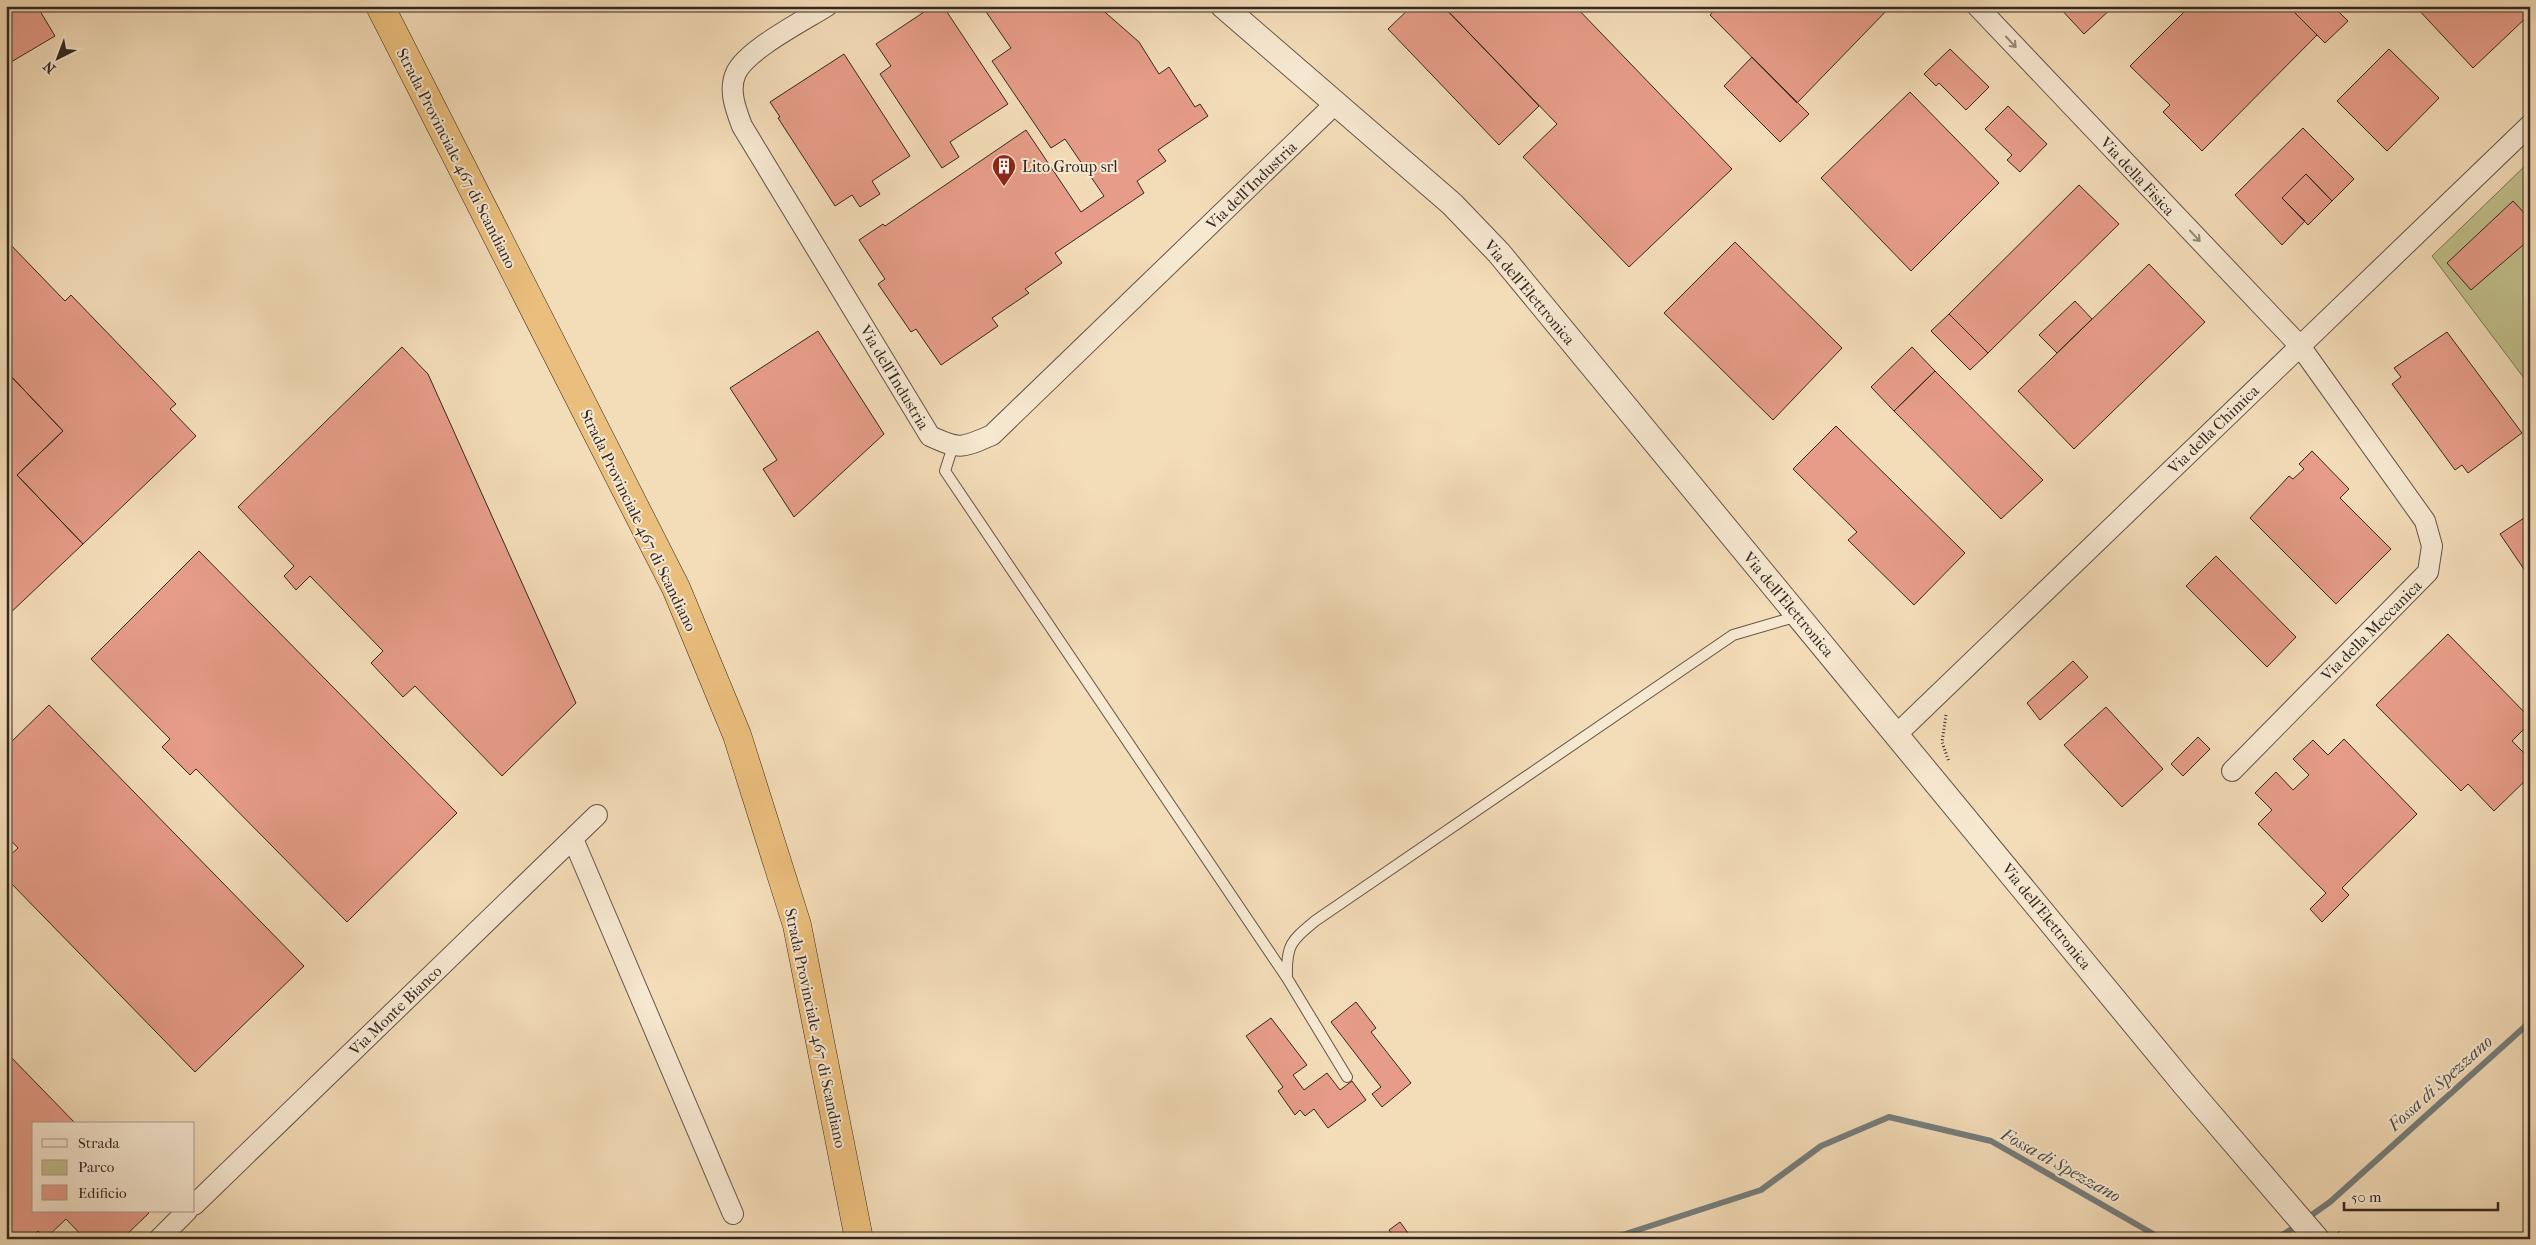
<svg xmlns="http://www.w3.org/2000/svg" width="2536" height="1245" viewBox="0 0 2536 1245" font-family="'IM FELL French Canon',serif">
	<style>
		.green { fill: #c0bf8b; stroke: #7a7456 }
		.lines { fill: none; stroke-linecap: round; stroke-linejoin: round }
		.stream { stroke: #757e7d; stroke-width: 6 }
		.building { fill: #e69c88; stroke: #332821 }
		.service-casing { stroke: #635547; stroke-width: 12 }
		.minor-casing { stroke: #635547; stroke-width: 22 }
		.tertiary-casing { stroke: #635547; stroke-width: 26 }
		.trunk-casing { stroke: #332821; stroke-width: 29 }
		.path { stroke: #332821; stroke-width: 3; stroke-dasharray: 1 2.5; stroke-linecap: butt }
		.service { stroke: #f7e8d1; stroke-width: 10 }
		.minor { stroke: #f7e8d1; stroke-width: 20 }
		.tertiary { stroke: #f7e8d1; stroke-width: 24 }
		.trunk { stroke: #eabe7c; stroke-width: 28 }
		.oneway { stroke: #958879 }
		.labels { text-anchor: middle; stroke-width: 4; stroke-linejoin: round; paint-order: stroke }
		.street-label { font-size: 16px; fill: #332821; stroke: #f7e8d1 }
		.poi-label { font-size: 16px; fill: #332821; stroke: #f7e8d1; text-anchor: start }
		.water-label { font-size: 18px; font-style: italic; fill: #4e4c48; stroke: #f7e8d1 }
	</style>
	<rect width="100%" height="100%" fill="#f3dcb8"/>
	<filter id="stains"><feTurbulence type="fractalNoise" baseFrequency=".004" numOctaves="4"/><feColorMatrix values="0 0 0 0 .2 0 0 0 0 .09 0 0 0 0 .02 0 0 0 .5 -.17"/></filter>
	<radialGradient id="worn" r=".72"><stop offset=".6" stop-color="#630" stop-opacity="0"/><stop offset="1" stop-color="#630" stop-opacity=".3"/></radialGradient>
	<path class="green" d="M2530,161V386L2432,256Z"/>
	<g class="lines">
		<path class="stream" d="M2306,1219L2330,1202L2530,1022
			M1610,1239L1761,1190L1821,1146L1889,1117L1991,1141L2162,1239
			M2276,1239L2298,1225"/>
	</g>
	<path class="building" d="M6,6H37L55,36L6,65Z
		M933,6H943L1008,104L950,142L959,157L942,168L880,74L891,66L876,44Z
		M982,6H1098L1139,42L1159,74L1169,67L1195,107L1200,104L1208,116L1158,150L1166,161L1137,181L1144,193L1055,253L1062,263L1025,289L1029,293L992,318L998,326L941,365L916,329L911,332L878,284L885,279L859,240L883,224L885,226L1026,130L1081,212L1104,196L1065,139L1051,148L992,61L1011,48Z
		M1412,6H1443L1539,106L1499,145L1388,29Z
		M1443,6H1575L1732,169L1629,267L1523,157L1557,124Z
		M1718,6H1891L1797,103L1710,15Z
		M2058,6H2114L2084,34Z
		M2190,6H2288L2317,35L2202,151L2163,112L2170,105L2130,66Z
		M2288,6H2333L2348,21L2325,43Z
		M2415,6H2528L2530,14L2473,68Z
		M1950,49L1989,87L1966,110L1939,83L1936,86L1924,74Z
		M2389,49L2439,98L2387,151L2337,101Z
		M844,54L910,156L872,181L880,194L860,207L852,195L835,206L778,118L780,117L770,102Z
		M1752,57L1809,114L1780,142L1724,86Z
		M1910,92L1999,183L1911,271L1821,178Z
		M2008,106L2047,144L2020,172L2007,160L2012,155L1985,129Z
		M2303,128L2354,179L2332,201L2306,174L2282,198L2305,221L2282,245L2235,195Z
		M2306,174L2332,201L2308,225L2282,198Z
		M2079,185L2119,224L1988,353L1949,314Z
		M2513,201L2530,219V239L2471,290L2447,263Z
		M6,240L65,301L71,295L176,404L170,409L196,436L83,544L17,475L63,431L6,371Z
		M1735,242L1842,348L1773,420L1664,313Z
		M2149,264L2205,322L2074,449L2018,391Z
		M2075,301L2092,319L2057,353L2039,335Z
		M1949,314L1988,353L1970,370L1931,331Z
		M818,331L884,434L794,517L763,469L777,460L730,388Z
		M2447,332L2522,433L2468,473L2462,465L2455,470L2392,384L2401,377L2394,368Z
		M402,347L428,374L576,703L502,776L415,686L403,697L371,663L383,651L310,576L296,590L284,576L294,566L238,507Z
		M1912,347L1935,371L1894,411L1871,387Z
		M6,371L63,431L17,475L83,544L6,617Z
		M1935,371L2043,480L2001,519L1894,411Z
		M1836,426L1965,553L1914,605L1848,540L1857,532L1793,469Z
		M2312,451L2349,489L2340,498L2391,549L2336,604L2250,518L2289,476L2293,479L2304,469L2299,464Z
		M2530,514V578L2500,534Z
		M199,551L457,813L347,922L196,769L190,775L162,747L170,739L91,659Z
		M2216,556L2296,637L2267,667L2186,586Z
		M2448,634L2530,718V723L2512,741L2530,759V776L2494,811L2468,784L2461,791L2376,705Z
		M2073,661L2088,677L2040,720L2027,703Z
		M49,705L304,966L195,1072L6,878V859L18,848L6,835V747Z
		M2106,707L2163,769L2122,807L2064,745Z
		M2198,737L2210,749L2183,776L2171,764Z
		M2344,739L2417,814L2342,888L2349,895L2322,922L2310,909L2326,893L2258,824L2272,810L2255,793L2276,772L2293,790L2309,775L2293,759L2313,740L2328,755Z
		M1356,1002L1376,1028L1371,1032L1411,1083L1382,1107L1372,1094L1381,1087L1331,1022Z
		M1271,1018L1307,1065L1293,1075L1304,1090L1327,1073L1340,1090L1352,1081L1366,1100L1328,1128L1314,1109L1305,1116L1300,1110L1295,1115L1278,1091L1283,1087L1246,1036Z
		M6,1052L76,1124H34V1211H147L149,1213L122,1239H85L66,1219L45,1239L38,1231L30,1239H6Z
		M1400,1222L1408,1233L1400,1239H1395L1389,1230Z"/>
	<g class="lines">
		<g class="service-casing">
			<path id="service" d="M953,446L945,471L1287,978L1347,1077
				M1287,977C1286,945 1291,941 1315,921L1733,635L1798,616"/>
		</g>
		<g class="minor-casing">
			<path id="minor" d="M827,6C805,20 746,50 736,73C728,90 736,110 742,126L930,436C960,450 962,448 992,435L1336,103
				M1977,6L2300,346L2425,521L2432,546L2428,572L2232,771
				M1897,734L2530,125
				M573,839L733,1214
				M194,1205L597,815
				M159,1239L187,1211"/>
		</g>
		<g class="tertiary-casing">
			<path id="tertiary" d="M1223,6L1452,204L1499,253L2184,1084L2317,1239"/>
		</g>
		<g class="trunk-casing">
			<path id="trunk" d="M380,6L676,588L737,735L797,925L859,1239"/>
		</g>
		<path class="path" d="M1946,715L1942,742L1949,762
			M2338,1232L2344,1239"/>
		<use href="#service" class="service"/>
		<use href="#minor" class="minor"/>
		<use href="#tertiary" class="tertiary"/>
		<use href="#trunk" class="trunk"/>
	</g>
	<defs><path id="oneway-shaft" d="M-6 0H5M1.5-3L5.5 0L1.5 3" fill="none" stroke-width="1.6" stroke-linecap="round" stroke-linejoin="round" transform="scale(1.25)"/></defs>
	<g class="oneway">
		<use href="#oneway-shaft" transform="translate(2011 42) rotate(47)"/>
		<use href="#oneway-shaft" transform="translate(2195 236) rotate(47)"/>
	</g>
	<defs>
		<g id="building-pin" transform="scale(1.25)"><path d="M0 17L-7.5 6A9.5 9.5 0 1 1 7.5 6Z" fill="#8f2418" stroke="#f7e8d1"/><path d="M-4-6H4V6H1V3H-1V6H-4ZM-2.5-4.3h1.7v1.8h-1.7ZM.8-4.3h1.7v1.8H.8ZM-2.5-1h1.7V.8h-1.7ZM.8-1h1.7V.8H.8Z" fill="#fff"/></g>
	</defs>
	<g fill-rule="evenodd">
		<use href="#building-pin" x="1004" y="166"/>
	</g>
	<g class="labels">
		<g class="street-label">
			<text transform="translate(457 158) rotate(63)" y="6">Strada Provinciale 467 di Scandiano</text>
			<text transform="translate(2138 176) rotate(47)" y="6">Via della Fisica</text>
			<text transform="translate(1251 185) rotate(-44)" y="6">Via dell'Industria</text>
			<text transform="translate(1530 292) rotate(50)" y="6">Via dell'Elettronica</text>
			<text transform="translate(895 377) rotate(59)" y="6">Via dell'Industria</text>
			<text transform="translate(2213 429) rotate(-44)" y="6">Via della Chimica</text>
			<text transform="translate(639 520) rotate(64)" y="6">Strada Provinciale 467 di Scandiano</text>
			<text transform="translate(1789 604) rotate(50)" y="6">Via dell'Elettronica</text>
			<text transform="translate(2371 630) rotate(-45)" y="6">Via della Meccanica</text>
			<text transform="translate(2047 916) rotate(51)" y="6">Via dell'Elettronica</text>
			<text transform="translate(395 1010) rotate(-44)" y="6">Via Monte Bianco</text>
			<text transform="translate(816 1028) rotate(78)" y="6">Strada Provinciale 467 di Scandiano</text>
		</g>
		<g class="poi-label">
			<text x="1022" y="172">Lito Group srl</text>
		</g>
		<g class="water-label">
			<text transform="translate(2440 1083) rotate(-42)" y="6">Fossa di Spezzano</text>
			<text transform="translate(2061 1165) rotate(29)" y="6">Fossa di Spezzano</text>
		</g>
	</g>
	<rect width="2536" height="1245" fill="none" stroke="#f3dcb8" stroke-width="25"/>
	<rect x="8" y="8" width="2521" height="1230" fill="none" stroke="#332821" stroke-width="2.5"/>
	<rect x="12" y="12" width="2511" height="1220" fill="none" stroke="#332821"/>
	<rect x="32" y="1122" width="162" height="90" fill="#f7e8d1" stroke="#a99b8b"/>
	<rect x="42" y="1139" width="25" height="8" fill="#f7e8d1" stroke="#a99b8b"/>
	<text x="78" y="1148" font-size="15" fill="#332821">Strada</text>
	<rect x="42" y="1160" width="25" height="15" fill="#c0bf8b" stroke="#a99b8b"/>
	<text x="78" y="1172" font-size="15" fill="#332821">Parco</text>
	<rect x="42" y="1185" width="25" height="15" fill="#e69c88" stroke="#a99b8b"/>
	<text x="78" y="1198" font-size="15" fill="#332821">Edificio</text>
	<g transform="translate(58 58) rotate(222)" stroke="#f7e8d1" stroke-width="4" paint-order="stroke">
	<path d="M0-4L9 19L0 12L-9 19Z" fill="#332821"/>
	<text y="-8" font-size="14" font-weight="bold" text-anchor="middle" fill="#332821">N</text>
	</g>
	<path d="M2344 1202v8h154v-8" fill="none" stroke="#332821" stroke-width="2.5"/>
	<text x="2351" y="1202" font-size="15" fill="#332821" stroke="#f7e8d1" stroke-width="4" paint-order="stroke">50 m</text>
	<rect width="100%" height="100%" filter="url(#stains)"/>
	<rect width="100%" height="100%" fill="url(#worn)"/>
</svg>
